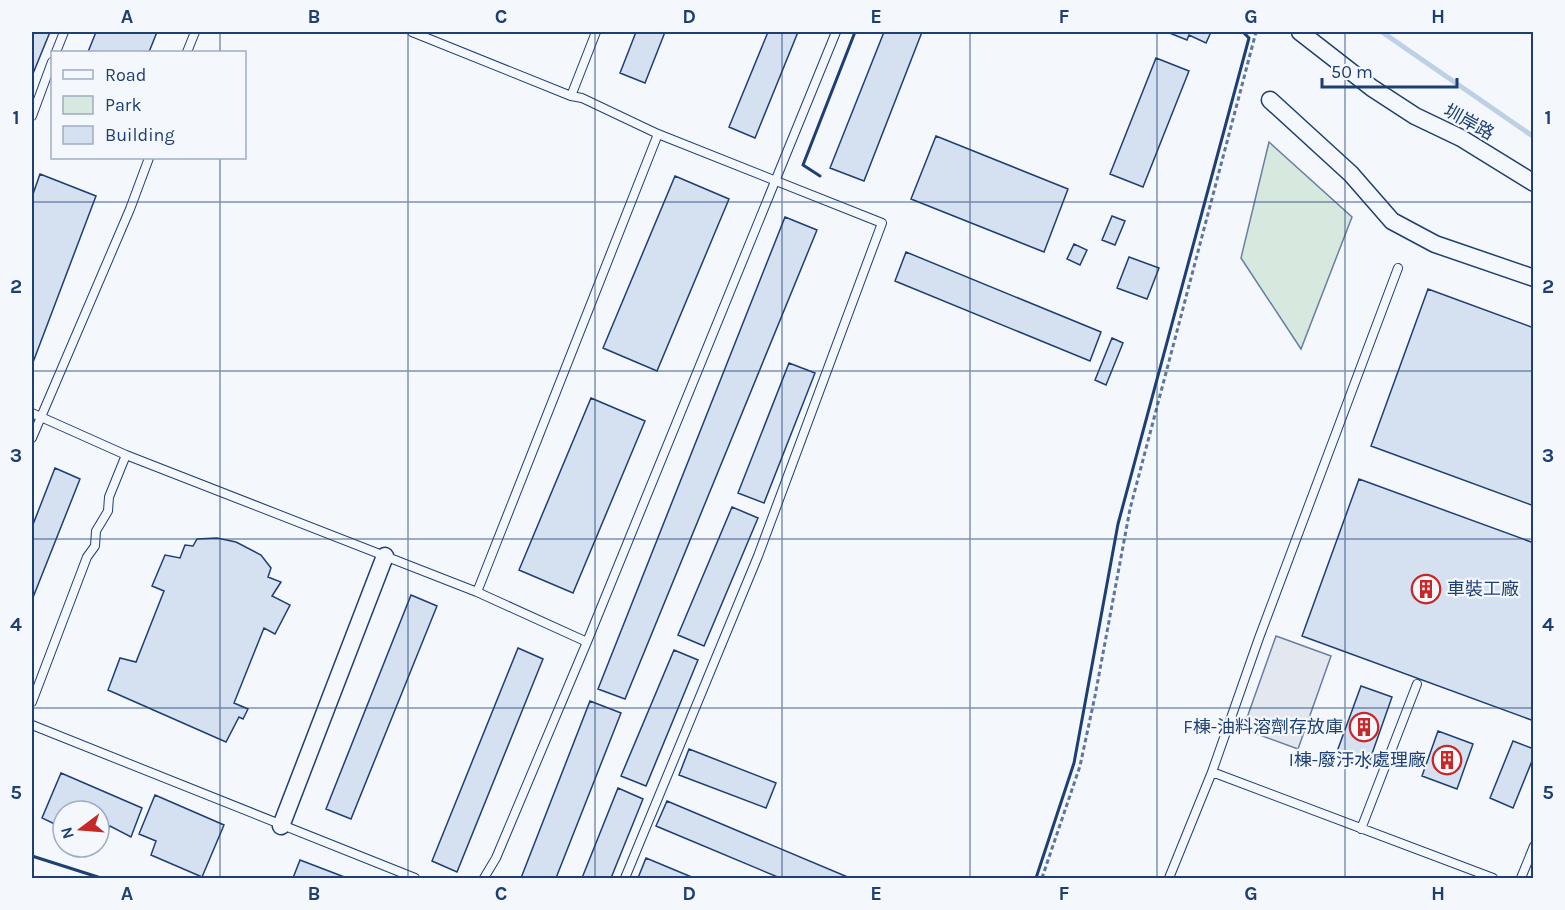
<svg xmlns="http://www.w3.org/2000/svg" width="1565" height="910" viewBox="0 0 1565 910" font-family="Karla,'Noto Sans TC',sans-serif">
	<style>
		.green { fill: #d7e8df; stroke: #687fa3; stroke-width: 1.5 }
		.parking { fill: #e3e8f0; stroke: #687fa3; stroke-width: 1.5 }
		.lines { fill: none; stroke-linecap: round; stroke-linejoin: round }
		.stream { stroke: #bed0e5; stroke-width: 5 }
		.building { fill: #d5e0f0; stroke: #1d3f73; stroke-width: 1.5 }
		.lane-casing { stroke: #1d3f73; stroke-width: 10 }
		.street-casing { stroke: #1d3f73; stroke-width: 19 }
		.path { stroke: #5e769c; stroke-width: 3; stroke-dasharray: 4.5 3; stroke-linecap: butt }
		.lane { stroke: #f4f7fb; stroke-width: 8 }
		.street { stroke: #f4f7fb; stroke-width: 16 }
		.wall { stroke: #1d3f73; stroke-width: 3 }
		.grid { fill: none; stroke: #1d3f73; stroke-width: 1.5; stroke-opacity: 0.55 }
		.labels { text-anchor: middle; stroke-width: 4.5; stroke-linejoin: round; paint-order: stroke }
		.street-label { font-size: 18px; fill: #1d3f73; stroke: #f4f7fb }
		.poi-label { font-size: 18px; fill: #1d3f73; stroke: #f4f7fb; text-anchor: end }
		.neatline { fill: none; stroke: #1d3f73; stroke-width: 2 }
		.grid-label { font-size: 20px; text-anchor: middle; font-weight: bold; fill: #1d3f73 }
	</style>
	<rect width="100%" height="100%" fill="#f4f7fb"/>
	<path class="green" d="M1269,142L1352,217L1301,349L1241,258Z"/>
	<path class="parking" d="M1276,636L1331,656L1298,749L1243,729Z"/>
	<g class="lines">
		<path class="stream" d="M1382,32L1534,137"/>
	</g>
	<path class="building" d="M32,32H50L32,76Z
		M96,32H157L149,52H88Z
		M636,32H665L645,83L620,73Z
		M768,32H798L755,138L729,127Z
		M884,32H922L864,181L830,168Z
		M1167,32H1211L1206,43L1189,35L1187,40Z
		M1156,58L1189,71L1143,187L1110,174Z
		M936,136L1068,189L1044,252L911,199Z
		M40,174L96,196L32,365V197Z
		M675,176L729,199L657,371L603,348Z
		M1112,216L1125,221L1115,245L1102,240Z
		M785,217L817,230L625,699L598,689Z
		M1074,244L1087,250L1080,265L1067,259Z
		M906,252L1101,332L1090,361L895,281Z
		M1129,257L1159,268L1147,299L1117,288Z
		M1428,289L1534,328V506L1371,446Z
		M1112,338L1123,343L1106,385L1095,380Z
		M789,363L815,373L764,503L738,493Z
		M591,398L645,421L573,593L519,570Z
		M55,468L80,479L32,600V527Z
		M1359,479L1534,543V721L1302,636Z
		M732,507L758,518L704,646L678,635Z
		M217,538L236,542L261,555L271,568L268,577L281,582L272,596L290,605L275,634L264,628L234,703L248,709L243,719L239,717L226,742L108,690L120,658L136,662L164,591L152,586L165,555L180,558L185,545L193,546L197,539Z
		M411,595L437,606L351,819L326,809Z
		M518,648L543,659L457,872L432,861Z
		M674,650L698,660L646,786L621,776Z
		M1361,686L1392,697L1367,768L1335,757Z
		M590,701L621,713L556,878H521Z
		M1438,731L1473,744L1457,789L1422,776Z
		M1513,741L1534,749V756L1513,808L1490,798Z
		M689,749L776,783L766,808L679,775Z
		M61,773L142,808L131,837L110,826L103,839L99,837V811H63V828L42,818Z
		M618,788L643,799L611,878H582Z
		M155,795L224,825L202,877L151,855L156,841L139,834Z
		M667,801L850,878H780L656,826Z
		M646,858L694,878H638Z
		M300,860L347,878H293Z"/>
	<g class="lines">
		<g class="lane-casing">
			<path id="lane" d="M412,32L571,96L582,98L658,134L882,223L758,556L625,878
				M56,52L64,32
				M187,52L195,32
				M571,96L596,32
				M32,116L52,62
				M32,413L126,455L477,592L587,642
				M32,438L130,209L149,158
				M477,592L658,134
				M32,702L87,557L95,546L96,531L108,511L109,497L126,455
				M32,725L415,878
				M1212,772L1493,878
				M1361,829L1417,684
				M484,878L496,858L587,642L836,32
				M1169,878L1212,772L1259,638L1398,268
				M1521,878L1534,846"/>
		</g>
		<g class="street-casing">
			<path id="street" d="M1300,32L1372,88L1415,116L1461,138L1534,183
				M1270,100L1351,174L1392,221L1435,244L1534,278
				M281,826L385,556"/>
		</g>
		<path class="path" d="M1042,878L1080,766L1095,696L1130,509L1256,32"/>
		<use href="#lane" class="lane"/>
		<use href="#street" class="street"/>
		<path class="wall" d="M820,176L803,165L855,32
			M32,856L101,878
			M1036,878L1074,763L1118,524L1249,38L1243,32"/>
	</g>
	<path class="grid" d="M220,32V52M408,32V878M595,32V878M782,32V878M970,32V878M1157,32V878M1345,32V878M220,158V878M32,202H1534M32,371H1534M32,539H1534M32,708H1534"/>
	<defs>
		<g id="building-ring" transform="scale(1.5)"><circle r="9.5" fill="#f4f7fb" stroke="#c62828" stroke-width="1.5"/><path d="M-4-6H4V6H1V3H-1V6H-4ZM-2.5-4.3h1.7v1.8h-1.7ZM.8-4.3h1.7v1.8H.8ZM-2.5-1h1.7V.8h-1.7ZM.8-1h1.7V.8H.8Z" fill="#c62828"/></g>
	</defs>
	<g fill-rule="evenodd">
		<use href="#building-ring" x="1426" y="589"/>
		<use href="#building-ring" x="1364" y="727"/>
		<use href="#building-ring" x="1447" y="760"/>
	</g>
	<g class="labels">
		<g class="street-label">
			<text transform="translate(1469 122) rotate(29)" y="6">圳岸路</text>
		</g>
		<g class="poi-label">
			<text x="1447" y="595" text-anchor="start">車裝工廠</text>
			<text x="1343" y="733">F棟-油料溶劑存放庫</text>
			<text x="1426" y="766">I棟-廢汙水處理廠</text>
		</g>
	</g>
	<rect width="1565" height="910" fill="none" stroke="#f4f7fb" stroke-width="66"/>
	<rect x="51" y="51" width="195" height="108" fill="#f4f7fb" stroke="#9eadc5" stroke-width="1.5"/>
	<rect x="63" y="70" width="30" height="9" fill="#f4f7fb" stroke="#9eadc5" stroke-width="1.5"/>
	<text x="105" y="81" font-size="18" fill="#1d3f73">Road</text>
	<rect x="63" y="96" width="30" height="18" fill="#d7e8df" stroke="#9eadc5" stroke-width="1.5"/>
	<text x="105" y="111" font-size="18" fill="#1d3f73">Park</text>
	<rect x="63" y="126" width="30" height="18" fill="#d5e0f0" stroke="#9eadc5" stroke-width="1.5"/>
	<text x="105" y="141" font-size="18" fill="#1d3f73">Building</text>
	<g transform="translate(81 829) rotate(254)"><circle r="28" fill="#f4f7fb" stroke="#9eadc5" stroke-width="1.5"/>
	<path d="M0-4.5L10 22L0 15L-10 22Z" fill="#c62828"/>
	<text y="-9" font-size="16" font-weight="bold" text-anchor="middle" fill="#1d3f73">N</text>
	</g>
	<path d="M1322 78v9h135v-9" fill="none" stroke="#1d3f73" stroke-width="3"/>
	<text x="1331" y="78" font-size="18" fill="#1d3f73" stroke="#f4f7fb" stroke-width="4.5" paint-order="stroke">50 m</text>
	<rect x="33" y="33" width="1499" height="844" class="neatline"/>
	<g class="grid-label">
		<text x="127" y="23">A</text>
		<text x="314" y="23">B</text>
		<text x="501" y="23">C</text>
		<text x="689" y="23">D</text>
		<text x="876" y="23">E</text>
		<text x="1064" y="23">F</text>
		<text x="1251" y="23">G</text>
		<text x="1438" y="23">H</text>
		<text x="16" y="124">1</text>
		<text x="1548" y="124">1</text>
		<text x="16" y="293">2</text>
		<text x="1548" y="293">2</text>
		<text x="16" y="462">3</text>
		<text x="1548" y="462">3</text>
		<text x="16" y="631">4</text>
		<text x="1548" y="631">4</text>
		<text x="16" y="799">5</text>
		<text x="1548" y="799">5</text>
		<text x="127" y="900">A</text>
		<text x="314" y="900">B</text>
		<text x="501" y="900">C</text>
		<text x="689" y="900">D</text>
		<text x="876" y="900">E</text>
		<text x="1064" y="900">F</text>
		<text x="1251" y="900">G</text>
		<text x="1438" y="900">H</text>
	</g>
</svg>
